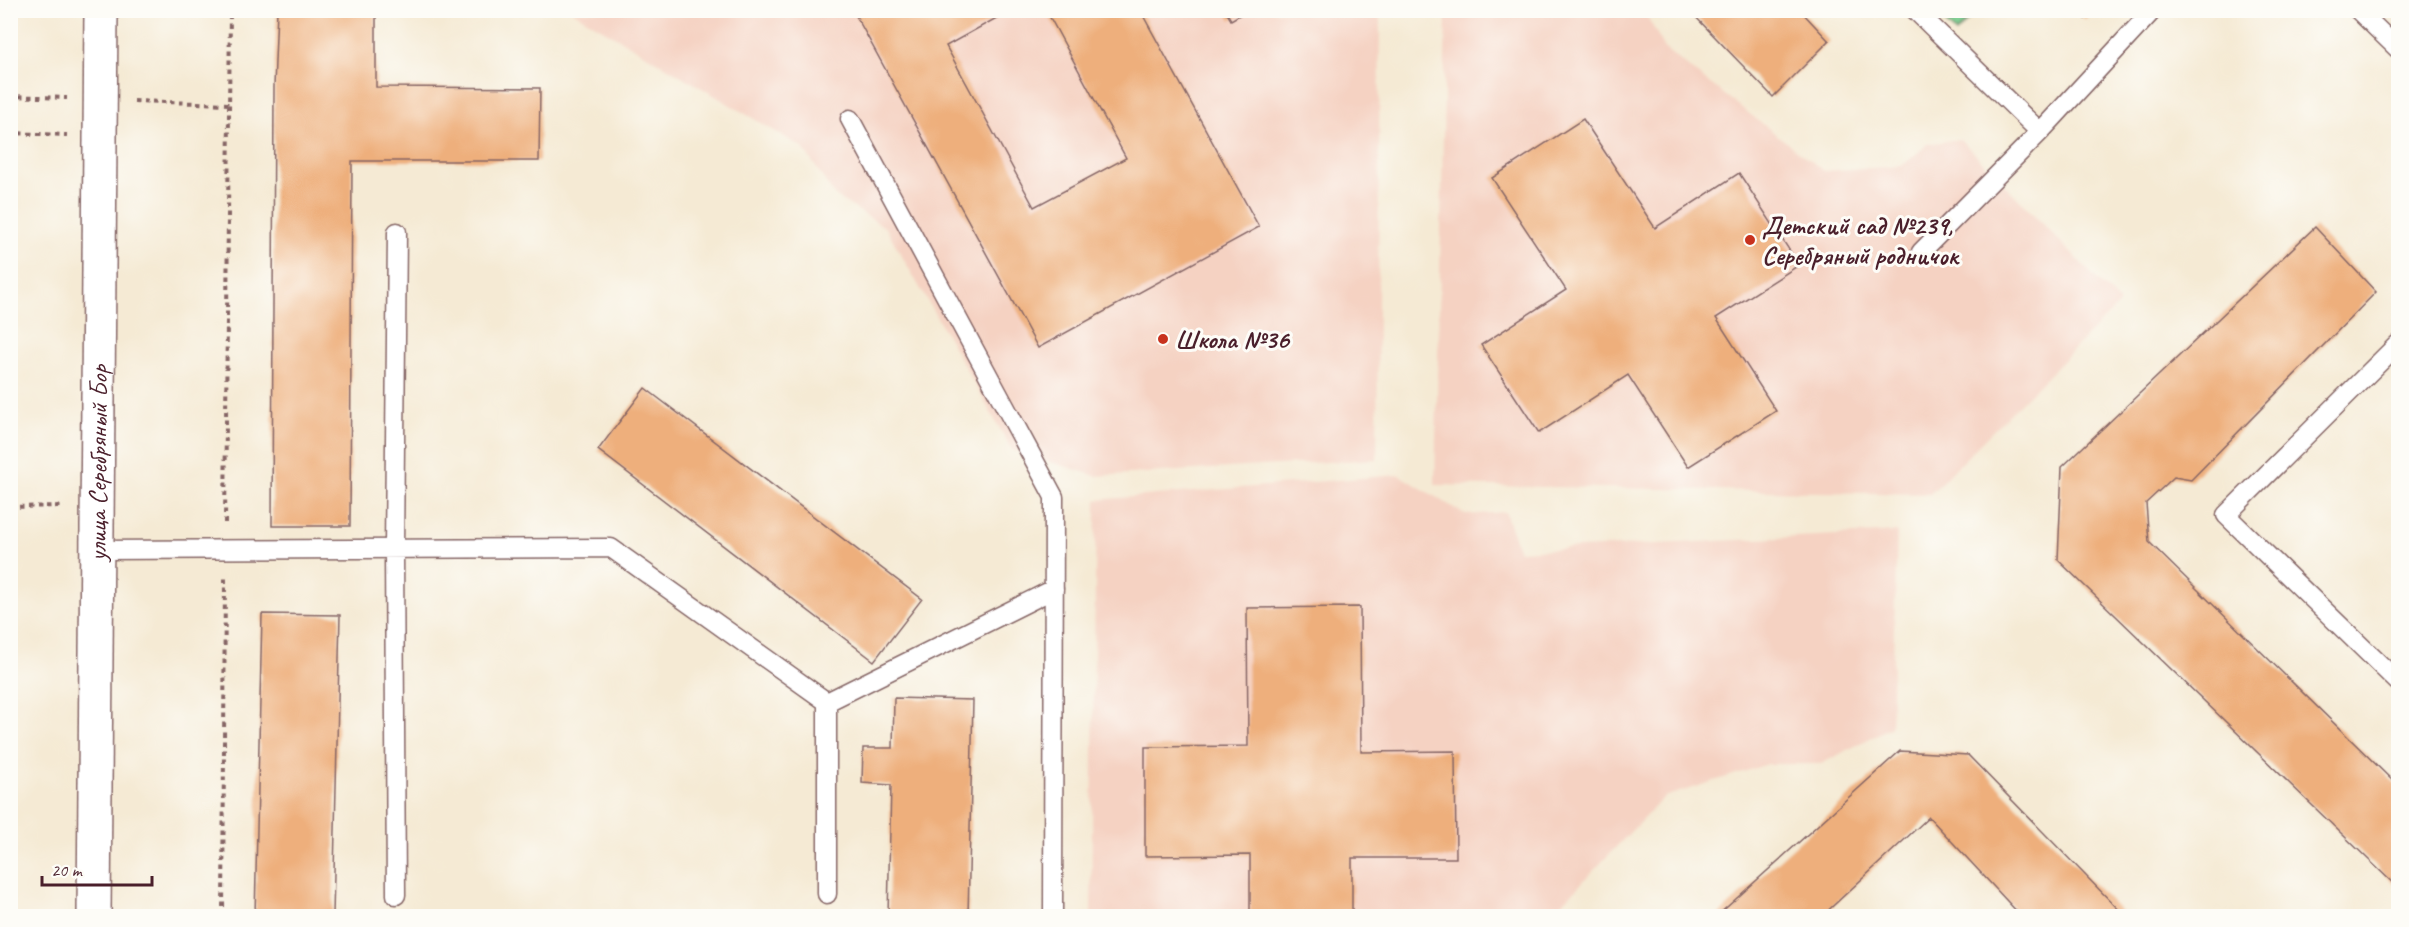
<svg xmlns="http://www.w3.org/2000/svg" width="2409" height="927" viewBox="0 0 2409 927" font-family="Caveat,sans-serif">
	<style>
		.built { fill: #f5d2c2 }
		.grass { fill: #7bce90; stroke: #62765e; stroke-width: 1.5 }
		.building { fill: #eeaf7c }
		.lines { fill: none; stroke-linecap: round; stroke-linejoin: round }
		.service-casing { stroke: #866666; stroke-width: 21 }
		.tertiary-casing { stroke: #866666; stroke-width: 36 }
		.path { stroke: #866666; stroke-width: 4; stroke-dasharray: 4.5 4.5; stroke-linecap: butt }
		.service { stroke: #fff; stroke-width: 18 }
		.tertiary { stroke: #fff; stroke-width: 33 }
		.poi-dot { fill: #c8321e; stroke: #fdfcf7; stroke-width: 2 }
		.labels { text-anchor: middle; stroke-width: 6; stroke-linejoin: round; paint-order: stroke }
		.poi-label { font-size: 26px; font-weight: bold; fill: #4a1f2b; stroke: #fdfcf7; text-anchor: start }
		.street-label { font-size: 26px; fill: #4a1f2b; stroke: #fdfcf7 }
	</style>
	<rect width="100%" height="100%" fill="#fdfcf7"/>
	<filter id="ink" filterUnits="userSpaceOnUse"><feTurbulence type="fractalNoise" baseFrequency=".0167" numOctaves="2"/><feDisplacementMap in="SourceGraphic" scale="12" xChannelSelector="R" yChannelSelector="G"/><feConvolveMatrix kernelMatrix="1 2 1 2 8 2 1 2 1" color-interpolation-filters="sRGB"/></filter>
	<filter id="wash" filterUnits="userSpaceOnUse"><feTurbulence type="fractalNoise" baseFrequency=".008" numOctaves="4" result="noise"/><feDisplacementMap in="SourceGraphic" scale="24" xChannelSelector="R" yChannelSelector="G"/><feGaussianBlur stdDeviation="1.35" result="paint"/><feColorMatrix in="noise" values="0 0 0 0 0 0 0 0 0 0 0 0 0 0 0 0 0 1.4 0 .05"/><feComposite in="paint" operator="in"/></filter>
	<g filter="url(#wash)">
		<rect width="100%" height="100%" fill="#f5ead4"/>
		<path class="built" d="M572,11H1380L1377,459L1096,476L1012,450L886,228L835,196L803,148Z
			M1446,11H1644L1666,50L1824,171L1902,166L1928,144L1960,139L2120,303L1930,494L1435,485Z
			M1399,475L1466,515L1505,512L1519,551L1897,532L1891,727L1821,764H1768L1664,797L1550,916H1091L1096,500Z"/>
		<path class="grass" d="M1934,11V10L1977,11L1956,33Z"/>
		<g id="blocks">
			<path class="building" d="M277,10H376V87L540,88L539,161H352L350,526H272L274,87Z
				M857,10H1011L946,46L1034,207L1126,158L1046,10H1140L1259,227L1038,348L854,12Z
				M1225,10H1248L1231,20Z
				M1689,10H1800L1829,41L1773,97Z
				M2076,10H2093L2085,19Z
				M1583,119L1655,228L1739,173L1799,265L1716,318L1776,411L1688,467L1628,375L1539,433L1481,345L1566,290L1492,178Z
				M2315,227L2376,292L2191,480L2174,477L2146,503L2149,542L2398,786V888L2058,560L2062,467Z
				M645,388L922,599L874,661L598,450Z
				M1360,607L1361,752L1455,751L1456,858H1352V916H1250V855L1145,856V747L1248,746L1247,608Z
				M262,614L340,615L333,916H255Z
				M894,698L973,700L968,916H888L891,785L862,783L863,748H893Z
				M1900,751L1968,755L2125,916H2021L1929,817L1822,916H1717Z"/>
		</g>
	</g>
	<g filter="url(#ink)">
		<use href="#blocks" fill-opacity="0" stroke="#866666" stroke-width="1.5"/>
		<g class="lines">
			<g class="service-casing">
				<path id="service" d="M1915,10L2040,132L2153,10
					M2358,10L2398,49
					M850,119L1054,497L1053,916
					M1921,252L2040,132
					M2398,344L2226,515L2398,682
					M97,550L611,548L827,702L1054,589
					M827,702V894
					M396,895L394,549L397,232"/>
			</g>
			<g class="tertiary-casing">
				<g id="tertiary">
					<path id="s1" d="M94,916L101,10"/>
				</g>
			</g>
			<path class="path" d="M10,96L67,98
				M134,101L229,104
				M10,133L67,135
				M10,507L64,506
				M225,523L230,10
				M223,916L225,575"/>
			<use href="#service" class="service"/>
			<use href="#tertiary" class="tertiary"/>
		</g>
	</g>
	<g class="poi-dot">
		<circle cx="1750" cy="240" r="6"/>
		<circle cx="1163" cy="339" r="6"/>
	</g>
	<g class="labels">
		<g class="poi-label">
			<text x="1762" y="234">Детский сад №239,<tspan x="1762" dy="30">Серебряный родничок</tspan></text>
			<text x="1175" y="348">Школа №36</text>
		</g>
		<g class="street-label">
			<text dy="9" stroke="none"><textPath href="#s1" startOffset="453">улица Серебряный Бор</textPath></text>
		</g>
	</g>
	<rect width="2409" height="927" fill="none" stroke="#fdfcf7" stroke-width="36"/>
	<path d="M42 876v9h110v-9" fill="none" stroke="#4a1f2b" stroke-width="3"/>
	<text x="51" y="876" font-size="18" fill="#4a1f2b" stroke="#fdfcf7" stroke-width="4.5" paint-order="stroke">20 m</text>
</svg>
